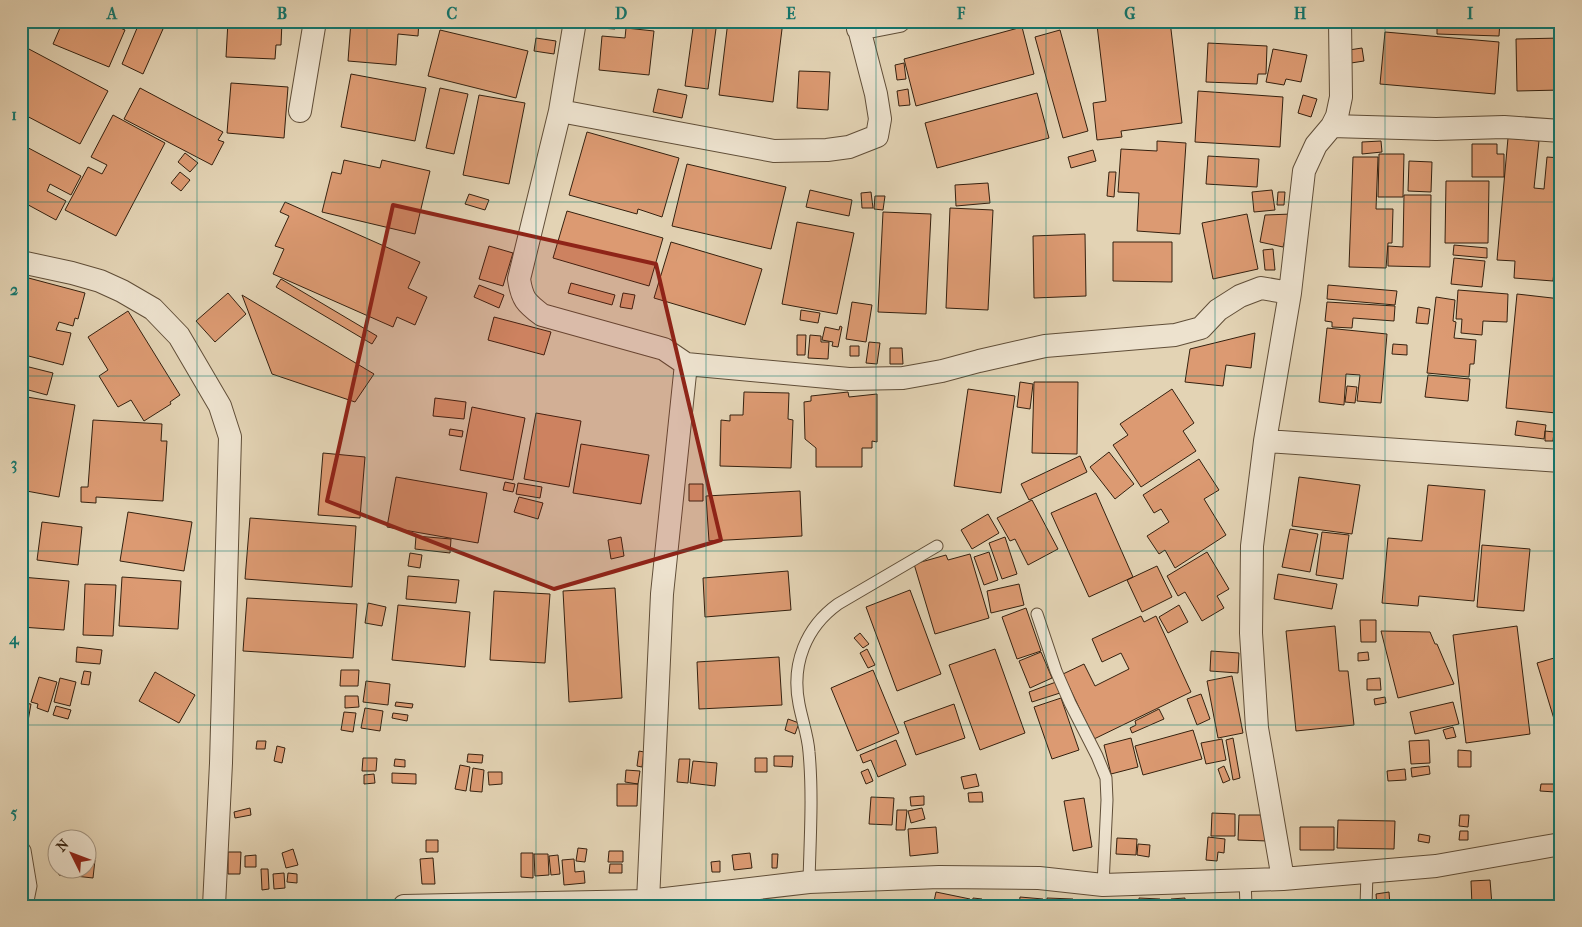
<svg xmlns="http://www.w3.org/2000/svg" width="1582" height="927" viewBox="0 0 1582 927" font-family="'IM FELL French Canon',serif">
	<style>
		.building { fill: #dc9a72; stroke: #35210f }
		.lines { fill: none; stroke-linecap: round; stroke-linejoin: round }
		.service-casing { stroke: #604e38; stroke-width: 13 }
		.minor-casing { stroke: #604e38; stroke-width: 24 }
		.service { stroke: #ede2ce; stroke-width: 11 }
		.minor { stroke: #ede2ce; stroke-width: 22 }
		.marked { fill: #8f2418; fill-opacity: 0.2; stroke: #8f2418; stroke-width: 4; stroke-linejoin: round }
		.grid { fill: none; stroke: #0f766e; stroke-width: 1; stroke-opacity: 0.55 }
		.neatline { fill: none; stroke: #0f766e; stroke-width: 2 }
		.grid-label { font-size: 16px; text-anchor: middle; font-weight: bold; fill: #0f766e }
	</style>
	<rect width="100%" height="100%" fill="#e3d3b4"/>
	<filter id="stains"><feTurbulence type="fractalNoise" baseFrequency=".004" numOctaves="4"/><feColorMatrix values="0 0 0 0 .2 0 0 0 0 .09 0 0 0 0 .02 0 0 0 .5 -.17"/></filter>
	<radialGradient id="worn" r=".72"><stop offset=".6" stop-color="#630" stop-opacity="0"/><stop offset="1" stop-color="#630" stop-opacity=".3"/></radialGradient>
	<path class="building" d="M63,21H104L125,30L109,67L53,44Z
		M140,21H145L163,29L143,74L122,64Z
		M228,21H282L281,45H276L275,59L226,57Z
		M351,21H419L418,36L398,34L396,65L348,61Z
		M600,21H623H616L615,29L600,28Z
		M694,21H717L708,89L685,86Z
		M728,21H783L773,102L719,95Z
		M1127,21H1170L1182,123L1121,131L1122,137L1097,140L1093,103L1106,101L1097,25Z
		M1437,21H1500L1499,36L1437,34Z
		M1022,27L1034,74L916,106L904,59Z
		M626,28L654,31L649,75L599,70L602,36L625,38Z
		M440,30L528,51L516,98L428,76Z
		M1060,30L1088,131L1063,138L1035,37Z
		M1385,32L1499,42L1495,94L1380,84Z
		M536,38L556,41L554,54L534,51Z
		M1561,38V90L1517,91L1516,39Z
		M1208,43L1267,46L1266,74H1258L1257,84L1206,82Z
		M27,48L108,91L80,144L21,113V58Z
		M1362,48L1364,61L1351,63L1349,50Z
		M1273,49L1307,55L1301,82L1286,79L1284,85L1266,82Z
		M904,63L906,79L897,80L895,65Z
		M799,71L830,72L828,110L797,108Z
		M351,74L426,88L415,141L341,127Z
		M231,83L288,87L284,138L227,133Z
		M140,88L223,132L218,140L224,142L212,165L124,119Z
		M440,88L468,94L454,154L426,148Z
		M658,89L687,95L682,118L653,112Z
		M908,89L910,105L899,106L897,91Z
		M1198,91L1283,97L1280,147L1195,142Z
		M1037,93L1049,138L937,168L925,123Z
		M479,95L525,103L509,184L463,175Z
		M1303,95L1317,99L1311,117L1298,113Z
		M113,115L165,143L116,236L65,210L88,167L102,174L107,165L91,157Z
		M587,132L679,158L662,217L638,209L637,214L569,195Z
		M1508,138L1539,141L1534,188L1544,189L1547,157L1561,158V205L1553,281L1514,278L1515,261L1497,260Z
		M1157,141L1186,143L1180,234L1137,231L1139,193L1118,192L1121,149L1157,151Z
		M1381,141L1382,152L1362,154V142Z
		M21,144L81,176L71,195L50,184L47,191L66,201L56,220L21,201Z
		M1472,144H1497V154H1504V177H1472Z
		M1093,150L1096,161L1071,168L1068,157Z
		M185,153L198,163L190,172L178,162Z
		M1379,154H1404L1403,197H1378Z
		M1208,156L1259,159L1257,187L1206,184Z
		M1353,157H1378L1376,209H1393L1392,243H1388L1386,268L1349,267Z
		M344,160L380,168L382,160L430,171L415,234L322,212L332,172L341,174Z
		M1409,161L1432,162L1431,192L1408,191Z
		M687,164L786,187L771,249L672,226Z
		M180,172L190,180L181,191L171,183Z
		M1109,172H1116L1114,197L1107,196Z
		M1446,181H1489L1488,243H1445Z
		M988,183L990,203L956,206L955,185Z
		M810,190L852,200L849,216L806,207Z
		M1272,190L1275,210L1254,212L1252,192Z
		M871,192L873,208H862L861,193Z
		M1278,192H1285L1284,205H1277Z
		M469,194L489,200L485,210L465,204Z
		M1404,195H1431L1430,267L1388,266V246L1403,247Z
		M875,196H885L883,210L874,209Z
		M285,202L420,262L408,288L427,297L415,325L397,317L393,327L273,274L284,249L275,246L289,216L280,212Z
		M950,208L993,210L988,310L946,308Z
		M567,211L663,238L649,286L553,258Z
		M883,212L931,214L926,314L878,312Z
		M1247,214L1258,269L1213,279L1202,223Z
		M1292,214L1283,247L1260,242L1265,215Z
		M797,222L854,233L837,314L782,304Z
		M1085,234L1086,296L1034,298L1033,236Z
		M671,242L762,269L745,325L654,298Z
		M1113,242H1172V282L1113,281Z
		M1454,245L1487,248V258L1453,255Z
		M489,246L513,253L503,286L479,279Z
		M1273,249L1275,270H1265L1263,250Z
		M1454,258L1485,261L1482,287L1451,284Z
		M21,276L85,293L78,319L75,318L73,326L59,322L56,330L71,333L63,365L21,354Z
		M281,279L377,336L372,344L276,287Z
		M571,283L615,295L612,305L568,293Z
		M479,285L504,295L499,308L474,297Z
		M1328,285L1397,291L1395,305L1327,299Z
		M1458,290L1508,294L1507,322L1483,321L1482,335L1461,333L1462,319H1456Z
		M228,293L246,314L215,342L196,321Z
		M623,293L635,295L632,309L620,307Z
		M1517,294L1561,299V364L1556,413L1506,408Z
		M242,295L374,374L355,402L272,374Z
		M1436,297L1455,300L1453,321L1456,322L1454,338L1476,340L1474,364H1470L1469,377L1427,373Z
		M852,302L872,305L866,342L846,339Z
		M1327,302L1395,306L1394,321L1353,318L1352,328L1332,327V322L1325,321Z
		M1418,307L1430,309L1428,324L1416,323Z
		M801,310L820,313L818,323L800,320Z
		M128,311L180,395L170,402L171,404L144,421L131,400L118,407L99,376L108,370L88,337Z
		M494,317L551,332L544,355L488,340Z
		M840,326L842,327L838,347L832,346L833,342L822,340L825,327L839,330Z
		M1327,328L1387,334L1381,403L1357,401L1360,375L1346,374L1344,405L1319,402Z
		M1255,333L1251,368L1226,365L1223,386L1185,382L1190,349Z
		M797,335H806L805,355H797Z
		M810,335L821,336V342H829L828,359L808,358Z
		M869,342L880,343L877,364L866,363Z
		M1393,344L1407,345V355L1392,354Z
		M850,346H859V356H850Z
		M890,348H902L903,364H890Z
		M21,365L53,373L47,395L21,388Z
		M1428,375L1470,379L1468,401L1425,397Z
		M1020,382L1033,384L1030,409L1017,407Z
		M1034,382H1078L1077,454L1032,453Z
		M1347,386L1357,387L1355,403L1345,402Z
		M968,389L1015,396L1001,493L954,486Z
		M1172,389L1194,423L1183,431L1196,451L1141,487L1113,445L1128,435L1120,424Z
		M744,392L789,393L788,419L793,420L791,468L720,466L721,420L730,421V415H743Z
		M848,392L849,397L877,394V442L872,441V448H862V467H816V448L805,439L804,402L811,401V396Z
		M21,396L75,405L59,497L21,490Z
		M435,398L466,402L464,419L433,416Z
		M472,407L525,418L513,480L460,470Z
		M536,413L581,421L569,487L524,479Z
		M93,420L162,424L161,441H167L163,501L96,497V503L81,502V487H88Z
		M1517,421L1546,425L1544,439L1515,435Z
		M450,429L463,431L462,437L449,435Z
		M1545,431L1554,432L1553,441H1545Z
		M581,444L649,455L641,504L573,493Z
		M1109,452L1134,484L1115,499L1090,467Z
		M323,453L365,457L360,518L318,515Z
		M1080,456L1087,472L1029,500L1021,484Z
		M1199,459L1219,490L1204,499L1226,535L1175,568L1165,550L1159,554L1147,536L1169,522L1161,509L1154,513L1143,495Z
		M396,477L487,493L478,543L387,527Z
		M1299,477L1360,485L1352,534L1292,526Z
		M505,482L515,484L513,492L503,490Z
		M518,483L542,487L540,498L516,494Z
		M689,484H703V501H689Z
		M1428,485L1485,490L1474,601L1419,596L1418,606L1382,603L1388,538L1422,541Z
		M800,491L802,536L709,541L706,496Z
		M1096,493L1133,577L1089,597L1051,513Z
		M519,497L543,503L538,519L514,512Z
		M1032,500L1058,549L1028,565L1015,539L1010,541L997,518Z
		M128,512L192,522L184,571L120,561Z
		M988,514L999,533L972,549L961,530Z
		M250,518L356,526L352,587L245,579Z
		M42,522L82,527L78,565L37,560Z
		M1290,529L1318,534L1310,572L1282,567Z
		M1322,532L1349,535L1343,579L1316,575Z
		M416,536L451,539L450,553L415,549Z
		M621,537L624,556L611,559L608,540Z
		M1005,537L1017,574L1002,579L989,543Z
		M1482,545L1530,549L1524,611L1477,607Z
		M989,552L998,580L984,585L974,557Z
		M1207,552L1229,589L1217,596L1224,608L1202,621L1185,592L1178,596L1167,576Z
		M410,553L422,555L420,568L408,566Z
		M970,554L989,618L935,634L914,564L946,555L948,560Z
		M1157,566L1172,597L1142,612L1127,580Z
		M788,571L791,610L705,617L703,578Z
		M1278,574L1337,584L1332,609L1274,599Z
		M408,576L459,580L456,603L406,599Z
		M21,577L69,581L64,630L21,627Z
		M122,577L181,581L178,629L119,626Z
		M85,584L116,585L113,636L83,635Z
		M1019,584L1024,605L991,613L987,591Z
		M615,588L622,698L569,702L563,591Z
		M910,590L941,674L897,691L866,607Z
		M494,591L550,594L545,663L490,660Z
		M247,598L357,604L353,658L243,651Z
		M368,603L386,607L382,626L365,623Z
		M398,605L470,612L465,667L392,660Z
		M1179,605L1188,622L1168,633L1159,617Z
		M1026,608L1041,651L1017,659L1002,617Z
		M1141,616L1144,622L1156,616L1191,692L1094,739L1063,674L1084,664L1095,686L1129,669L1121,653L1102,662L1092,639Z
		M1360,620H1376V642H1361Z
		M1335,626L1339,671H1348L1354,725L1296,731L1286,631Z
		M1517,626L1530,734L1466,743L1453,635Z
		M1381,631L1430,632L1435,644H1437L1454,684L1398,698Z
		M860,633L869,644L863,648L854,638Z
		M77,647L102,650L100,664L76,662Z
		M867,649L875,665L868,668L860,653Z
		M995,649L1025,733L980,750L949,665Z
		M1211,651L1239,653L1238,673L1210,671Z
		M1041,652L1052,678L1030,688L1019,661Z
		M1368,652L1369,660L1358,661V653Z
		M1561,656V742L1537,663Z
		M779,657L782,705L699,709L697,662Z
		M341,670H359L358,686H340Z
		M873,670L899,733L857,751L831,688Z
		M84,671L91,672L89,685L81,684Z
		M155,672L195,695L179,723L139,701Z
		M1232,676L1243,733L1218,738L1207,681Z
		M39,677L57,682L48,712L37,708L38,704L31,702Z
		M60,678L76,682L70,706L54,702Z
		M1380,678L1381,690H1367V679Z
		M366,681L390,684L388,705L363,702Z
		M1056,682L1060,693L1032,702L1029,692Z
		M1201,694L1210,719L1197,725L1187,699Z
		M345,696H358L359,707L345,708Z
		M1385,697L1386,703L1375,705L1374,699Z
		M1061,698L1079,750L1052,759L1034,707Z
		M396,702L413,704L412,708L395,706Z
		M1453,702L1459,724L1415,734L1410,712Z
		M21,703L31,704L25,738H21Z
		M954,704L965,738L916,755L904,722Z
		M56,706L71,710L68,719L53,715Z
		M365,708L383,711L380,731L361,728Z
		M1159,709L1164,719L1132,733L1130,728L1136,725L1135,721Z
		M344,712L356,713L353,732L341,730Z
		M393,713L408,715L407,721L392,718Z
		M788,719L799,723L795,734L785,730Z
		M1453,727L1456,737L1446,739L1443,730Z
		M1193,730L1202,759L1143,775L1135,746Z
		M1131,738L1138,767L1111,774L1104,745Z
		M1233,738L1240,778L1233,780L1226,740Z
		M1222,739L1226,760L1206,764L1201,743Z
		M896,740L906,765L878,777L871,760L863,763L860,755Z
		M1429,740L1430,763L1411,764L1409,741Z
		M257,741H266L265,749H256Z
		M277,746L285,748L282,763L274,761Z
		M1458,750L1471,751V767H1458Z
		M639,751L644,752L642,767L637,766Z
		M468,754L483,755L482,763L467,762Z
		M774,756H793L792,767L774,766Z
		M363,758H377L376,771H362Z
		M755,758H767V772H755Z
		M395,759L405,760V767L394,766Z
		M679,759H690L688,783L677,782Z
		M693,761L717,763L715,786L690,783Z
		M460,765L470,767L466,791L455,789Z
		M1224,766L1230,780L1223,783L1218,769Z
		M1429,766L1430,774L1412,777L1411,768Z
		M473,768L484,770L482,792L470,791Z
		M868,769L873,781L866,784L861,772Z
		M1405,769L1406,780L1388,781L1387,771Z
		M626,770L640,771L638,784L625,782Z
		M488,772H502V784L489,785Z
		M392,773L416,774V784L392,783Z
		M374,774L375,783L364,784V775Z
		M976,774L979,786L964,789L961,777Z
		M617,784H638L637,806H617Z
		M1541,784H1555V792L1540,791Z
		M982,792L983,802H969L968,793Z
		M924,796V805L911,806L910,797Z
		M871,797L894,798L892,825L869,824Z
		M1084,798L1092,847L1073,851L1064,801Z
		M250,808L251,815L235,818L234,812Z
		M922,808L925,819L911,823L908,811Z
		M897,810H907L905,830H896Z
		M1212,813L1235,814V836H1211Z
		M1239,815H1268V841L1238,840Z
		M1460,815H1469L1468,827L1459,826Z
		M1338,820L1395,821L1394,849L1337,848Z
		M936,827L938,853L910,856L908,829Z
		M1300,827H1334V850H1300Z
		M1460,831H1468V840H1459Z
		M1419,834L1430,836L1429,843L1418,841Z
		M1208,837L1225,839L1224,853L1218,852L1217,861L1206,860Z
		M1117,838L1137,839L1136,855L1116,854Z
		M426,840H438V852H426Z
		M1138,844L1150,845L1149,857L1137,855Z
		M578,848L587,849L585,862L576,861Z
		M293,849L298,865L286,868L282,853Z
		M609,851H623V862H608Z
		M228,852H241L240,874H228Z
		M521,853H533V878L521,877Z
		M750,853L752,868L734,870L732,855Z
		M534,854H548L549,875L535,876Z
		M772,854H778L777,868H772Z
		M256,855V867H245V856Z
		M558,855L560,874L551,875L549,856Z
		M433,858L435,884H422L420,859Z
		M574,859L575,872L584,871L585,883L564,885L562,860Z
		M88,860H95L93,878L75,876L76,870H88Z
		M720,861V872H712L711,862Z
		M610,864H622V873H609Z
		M261,869H268L269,889L262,890Z
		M59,870H74L73,877L59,875Z
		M284,873L285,888L274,889L273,874Z
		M288,873L297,874V883L287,882Z
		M1490,880L1492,905L1472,906L1471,881Z
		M936,892L970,899L969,906H933Z
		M1389,892L1390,906H1377L1376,894Z
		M1020,897L1043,899V906H1019Z
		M973,898L982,899L981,906H972Z
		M1047,898L1073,899L1072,906H1047Z
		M1139,898L1160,899L1159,906H1139Z
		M1185,898V906H1172L1171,899Z
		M1497,900L1514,902V906H1496Z
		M1431,901L1465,904V906H1430Z"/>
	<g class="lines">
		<g class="service-casing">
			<path id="service" d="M1037,614L1056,671L1070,703L1097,756L1106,778L1107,800L1103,885
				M21,844L25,850L31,886L27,906
				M1245,880L1246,906
				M809,882C810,839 813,795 809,752C808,736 802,720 799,704C791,664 806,627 838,604L937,546
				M1366,906L1367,873"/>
		</g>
		<g class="minor-casing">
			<path id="minor" d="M575,21L560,111L519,279C522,299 526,303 542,315L664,349L686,364L849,379L903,378L942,371L979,361L1045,346L1175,335L1201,328L1218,310L1240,296L1261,288L1290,293
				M858,29L899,21
				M300,111L315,21
				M560,111L774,151L827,150L849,147L877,136L880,119L876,94L857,21
				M1332,126L1436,129L1504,127L1561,131
				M21,262L72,273L100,281L122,291L153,309L179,336L220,406L230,437L221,763L214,906
				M1265,441L1561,461
				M1283,879L1257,728L1251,633L1252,546L1265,441L1290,293L1304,171L1316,145L1332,126L1337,116L1341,97L1340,21
				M648,901L662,594L686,364
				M404,906L648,901L809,882L939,877L1039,878L1103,885L1283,879L1436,866L1561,844"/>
		</g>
		<use href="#service" class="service"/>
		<use href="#minor" class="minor"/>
	</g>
	<path class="marked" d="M393,205L656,264L721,540L554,589L327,501Z"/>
	<path class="grid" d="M197,21V906M367,21V906M536,21V906M706,21V906M876,21V906M1046,21V906M1215,21V906M1385,21V906M21,202H1561M21,376H1561M21,551H1561M21,725H1561"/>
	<rect width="1582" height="927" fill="none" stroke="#e3d3b4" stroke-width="55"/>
	<g transform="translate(72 854) rotate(312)"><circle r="24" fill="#ede2ce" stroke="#a39582"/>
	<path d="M0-4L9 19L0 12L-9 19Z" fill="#8f2418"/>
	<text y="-8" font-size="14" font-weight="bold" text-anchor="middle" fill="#35210f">N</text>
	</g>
	<rect x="28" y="28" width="1526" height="872" class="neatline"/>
	<g class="grid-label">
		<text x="112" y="19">A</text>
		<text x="282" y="19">B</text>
		<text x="452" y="19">C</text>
		<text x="621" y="19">D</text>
		<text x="791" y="19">E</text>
		<text x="961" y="19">F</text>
		<text x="1130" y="19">G</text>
		<text x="1300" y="19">H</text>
		<text x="1470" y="19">I</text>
		<text x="14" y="120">1</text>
		<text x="14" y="295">2</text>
		<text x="14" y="469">3</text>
		<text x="14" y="644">4</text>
		<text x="14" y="818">5</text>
	</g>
	<rect width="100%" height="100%" filter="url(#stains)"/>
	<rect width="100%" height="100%" fill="url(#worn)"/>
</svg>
